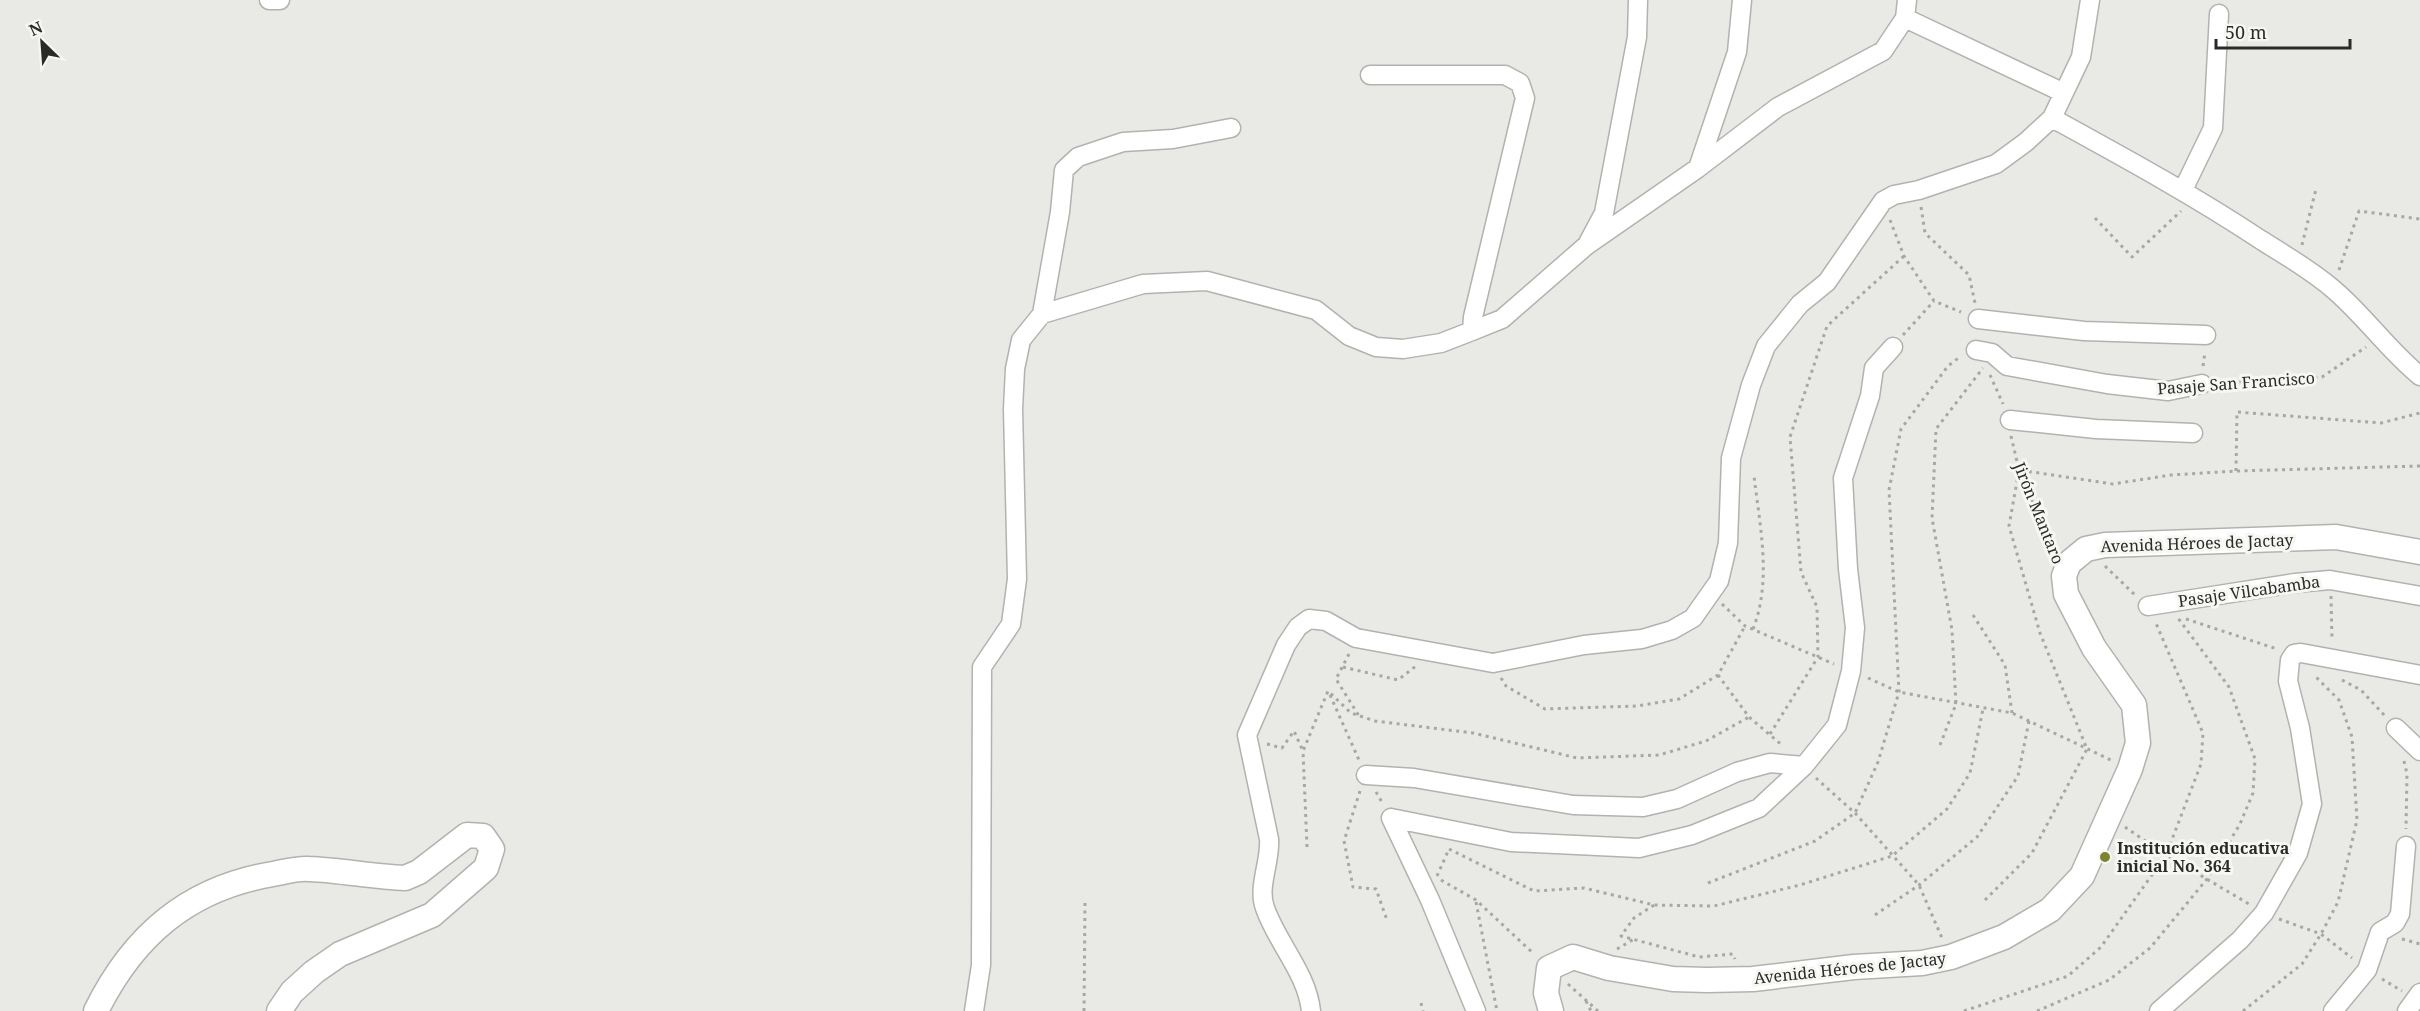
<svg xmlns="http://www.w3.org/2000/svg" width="2420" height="1011" viewBox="0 0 2420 1011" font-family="'Noto Serif',serif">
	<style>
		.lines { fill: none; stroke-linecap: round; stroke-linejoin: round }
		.street-casing { stroke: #b2b3ae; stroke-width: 21 }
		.secondary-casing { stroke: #b2b3ae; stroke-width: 27 }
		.path { stroke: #a7a7a4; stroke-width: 3; stroke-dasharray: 3 4.5; stroke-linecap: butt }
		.street { stroke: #fff; stroke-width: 18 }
		.secondary { stroke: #fff; stroke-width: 24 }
		.poi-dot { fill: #7d842f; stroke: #f6f7f2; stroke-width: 2 }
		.labels { text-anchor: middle; stroke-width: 6; stroke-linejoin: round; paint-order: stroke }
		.street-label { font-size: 16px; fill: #2a2a29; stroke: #f6f7f2 }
		.poi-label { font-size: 16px; font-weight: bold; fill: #2a2a29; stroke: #f6f7f2; text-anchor: start }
	</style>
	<rect width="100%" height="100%" fill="#e9eae5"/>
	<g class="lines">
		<g class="street-casing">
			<path id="street" d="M269,0H280
				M1905,18L2064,93
				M1370,75H1505L1520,83L1525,98L1473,317L1472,331
				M2052,118C2123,157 2193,195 2261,240C2285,255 2311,270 2333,289C2364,315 2388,350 2420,376
				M1698,168L1737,52L1742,0
				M2183,190L2213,128L2219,14
				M1588,243L1604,213L1637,37L1638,0
				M1042,314L1060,212L1064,170L1078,157L1123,142L1173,139L1231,128
				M1978,319L2084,331L2206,335
				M1976,350L1992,353L2007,366L2107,384L2168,391L2202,384
				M2010,420L2096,429L2193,433
				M2148,606L2295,583L2330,580L2420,596
				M2396,728L2420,751
				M1366,775L1414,778L1573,805L1643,807L1677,799L1737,772L1770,763L1804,766
				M1391,818L1511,842L1639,848L1692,835L1759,808L1804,766L1837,725L1851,671L1855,628L1848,569L1843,478L1870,396L1874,368L1893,347
				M1391,818L1430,900L1476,1011
				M974,1011L981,965L982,667L1011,624L1017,579L1013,409L1015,369L1021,340L1042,314L1143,284L1207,281L1316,310L1349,336L1376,347L1403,349L1441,343L1472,331L1502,319L1587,245L1698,168L1778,107L1883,51L1905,18L1907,0
				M1311,1011C1307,973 1277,943 1265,908C1257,887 1271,861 1269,839L1247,735L1286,645L1298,627L1309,619L1326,621L1356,638L1493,663L1584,645L1642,639L1672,630L1693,618L1719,581L1728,543L1731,458L1751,385L1766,346L1800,304L1827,282L1883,201L1894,195L1919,190L1996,164L2026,142L2052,118L2081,57L2090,0
				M2159,1011L2240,940L2264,913L2298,853L2312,804L2300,728L2288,681L2290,660L2294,654L2301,653L2420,675
				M2333,1011L2367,970L2380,932L2395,923L2400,914L2406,846
				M2407,1011L2420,993"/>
		</g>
		<g class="secondary-casing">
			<path id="secondary" d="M96,1011C133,936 188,888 273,874C284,872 297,868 309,869C341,870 372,877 405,878L419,872L467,835L483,836L492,849L486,868L432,915L340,954L314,972L292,992L279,1011
				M1551,1011L1546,993L1549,968L1573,957L1609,968L1673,979L1707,980L1753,979L1854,967L1922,963L1951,957L2004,937L2050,910L2082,876L2130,769L2138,743L2134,705L2094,648L2066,594L2064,576L2069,563L2086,549L2105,545L2336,537L2420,552"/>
		</g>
		<path class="path" d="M1921,207L1925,233L1969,275L1975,303
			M2095,218L2132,257L2181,211
			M1890,220L1904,256L1934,301L1961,312
			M2302,245L2316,189
			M2339,270L2359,211L2420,219
			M1903,335L1934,301
			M2203,366L2205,352
			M1990,375L2003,404
			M2217,383L2322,377L2366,347
			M2011,436L2019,470L2053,551
			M2236,471L2237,412L2381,423L2420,413
			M2105,566L2135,595
			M2331,596L2332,640
			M1722,604L1745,626L1834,664
			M1973,615L2005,665L2012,713
			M2186,619L2277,649
			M1753,629C1772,581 1760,527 1754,476
			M1349,654L1336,679L1359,716
			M1343,667L1398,680L1416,666
			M1718,675L1749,717L1783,746
			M1501,678L1506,686L1545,709L1637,706L1679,699L1718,675L1745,626
			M1868,678L1899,692L2012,713L2113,761
			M2342,680L2361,690L2385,716
			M1330,695L1359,760
			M1770,734L1818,657L1817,607L1801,572L1790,437L1827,326L1904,256
			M1267,744L1282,748L1294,731L1303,751
			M1940,745L1956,704L1952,630L1932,518L1936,429L1983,368
			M2404,761L2407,774L2406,829
			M1816,778L1855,813L1919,885L1942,938
			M1360,791L1344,841L1353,887L1376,889L1387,920
			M1376,792L1383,804
			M2125,827L2166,855L2249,904
			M1307,847L1303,751L1328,691L1351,713L1375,721L1473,733L1577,758L1659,755L1706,741L1749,717
			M1449,849L1534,891L1584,888L1654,905L1714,906L1800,885L1892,856L1947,809L1970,773L1983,709
			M1437,876L1449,849
			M1441,880L1476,900L1534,954
			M1708,883L1815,841L1855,813L1878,762L1899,692L1889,490L1901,429L1948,366L1961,356
			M1985,900L2032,853L2087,749L2040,633L2009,526L2019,470L2113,484L2171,475L2236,471L2420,466
			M1476,902L1497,1011
			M1654,905L1634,918L1621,936L1699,957L1733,954L1735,959
			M1875,915L1919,885L1977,837L2018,776L2029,721
			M2279,919L2321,934L2352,958
			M2402,939L2420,944
			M1617,949L1634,939
			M2382,979L2402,991
			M1568,984L1598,1011
			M1586,1001L1591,1011
			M1421,1003L1423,1011
			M1084,1011L1085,902
			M1964,1011L2068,976L2101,947L2166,855L2201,764L2203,733L2155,621
			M2037,1011L2109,980L2150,948L2207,879L2240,824L2253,793L2255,759L2229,687L2178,618
			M2243,1011L2302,964L2321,934L2338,902L2357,820L2352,737L2339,700L2314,675"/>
		<use href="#street" class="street"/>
		<use href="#secondary" class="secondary"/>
	</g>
	<circle class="poi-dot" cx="2105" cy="857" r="6"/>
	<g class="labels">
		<g class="street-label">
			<text transform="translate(2236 383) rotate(-4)" y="6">Pasaje San Francisco</text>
			<text transform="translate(2039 513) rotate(68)" y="6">Jirón Mantaro</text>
			<text transform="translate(2197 543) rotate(-2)" y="6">Avenida Héroes de Jactay</text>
			<text transform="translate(2249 591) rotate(-8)" y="6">Pasaje Vilcabamba</text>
			<text transform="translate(1850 968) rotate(-6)" y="6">Avenida Héroes de Jactay</text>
		</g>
		<g class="poi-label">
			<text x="2117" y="854">Institución educativa<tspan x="2117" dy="18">inicial No. 364</tspan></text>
		</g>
	</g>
	<g transform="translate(42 42) rotate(335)" stroke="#f6f7f2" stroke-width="4.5" paint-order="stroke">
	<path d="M0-4.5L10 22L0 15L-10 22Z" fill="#2a2a29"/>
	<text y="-9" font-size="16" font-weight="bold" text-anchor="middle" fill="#2a2a29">N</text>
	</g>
	<path d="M2216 39v9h134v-9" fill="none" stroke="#2a2a29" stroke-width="3"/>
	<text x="2225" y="39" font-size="18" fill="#2a2a29" stroke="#f6f7f2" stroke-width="4.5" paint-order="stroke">50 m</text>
</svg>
